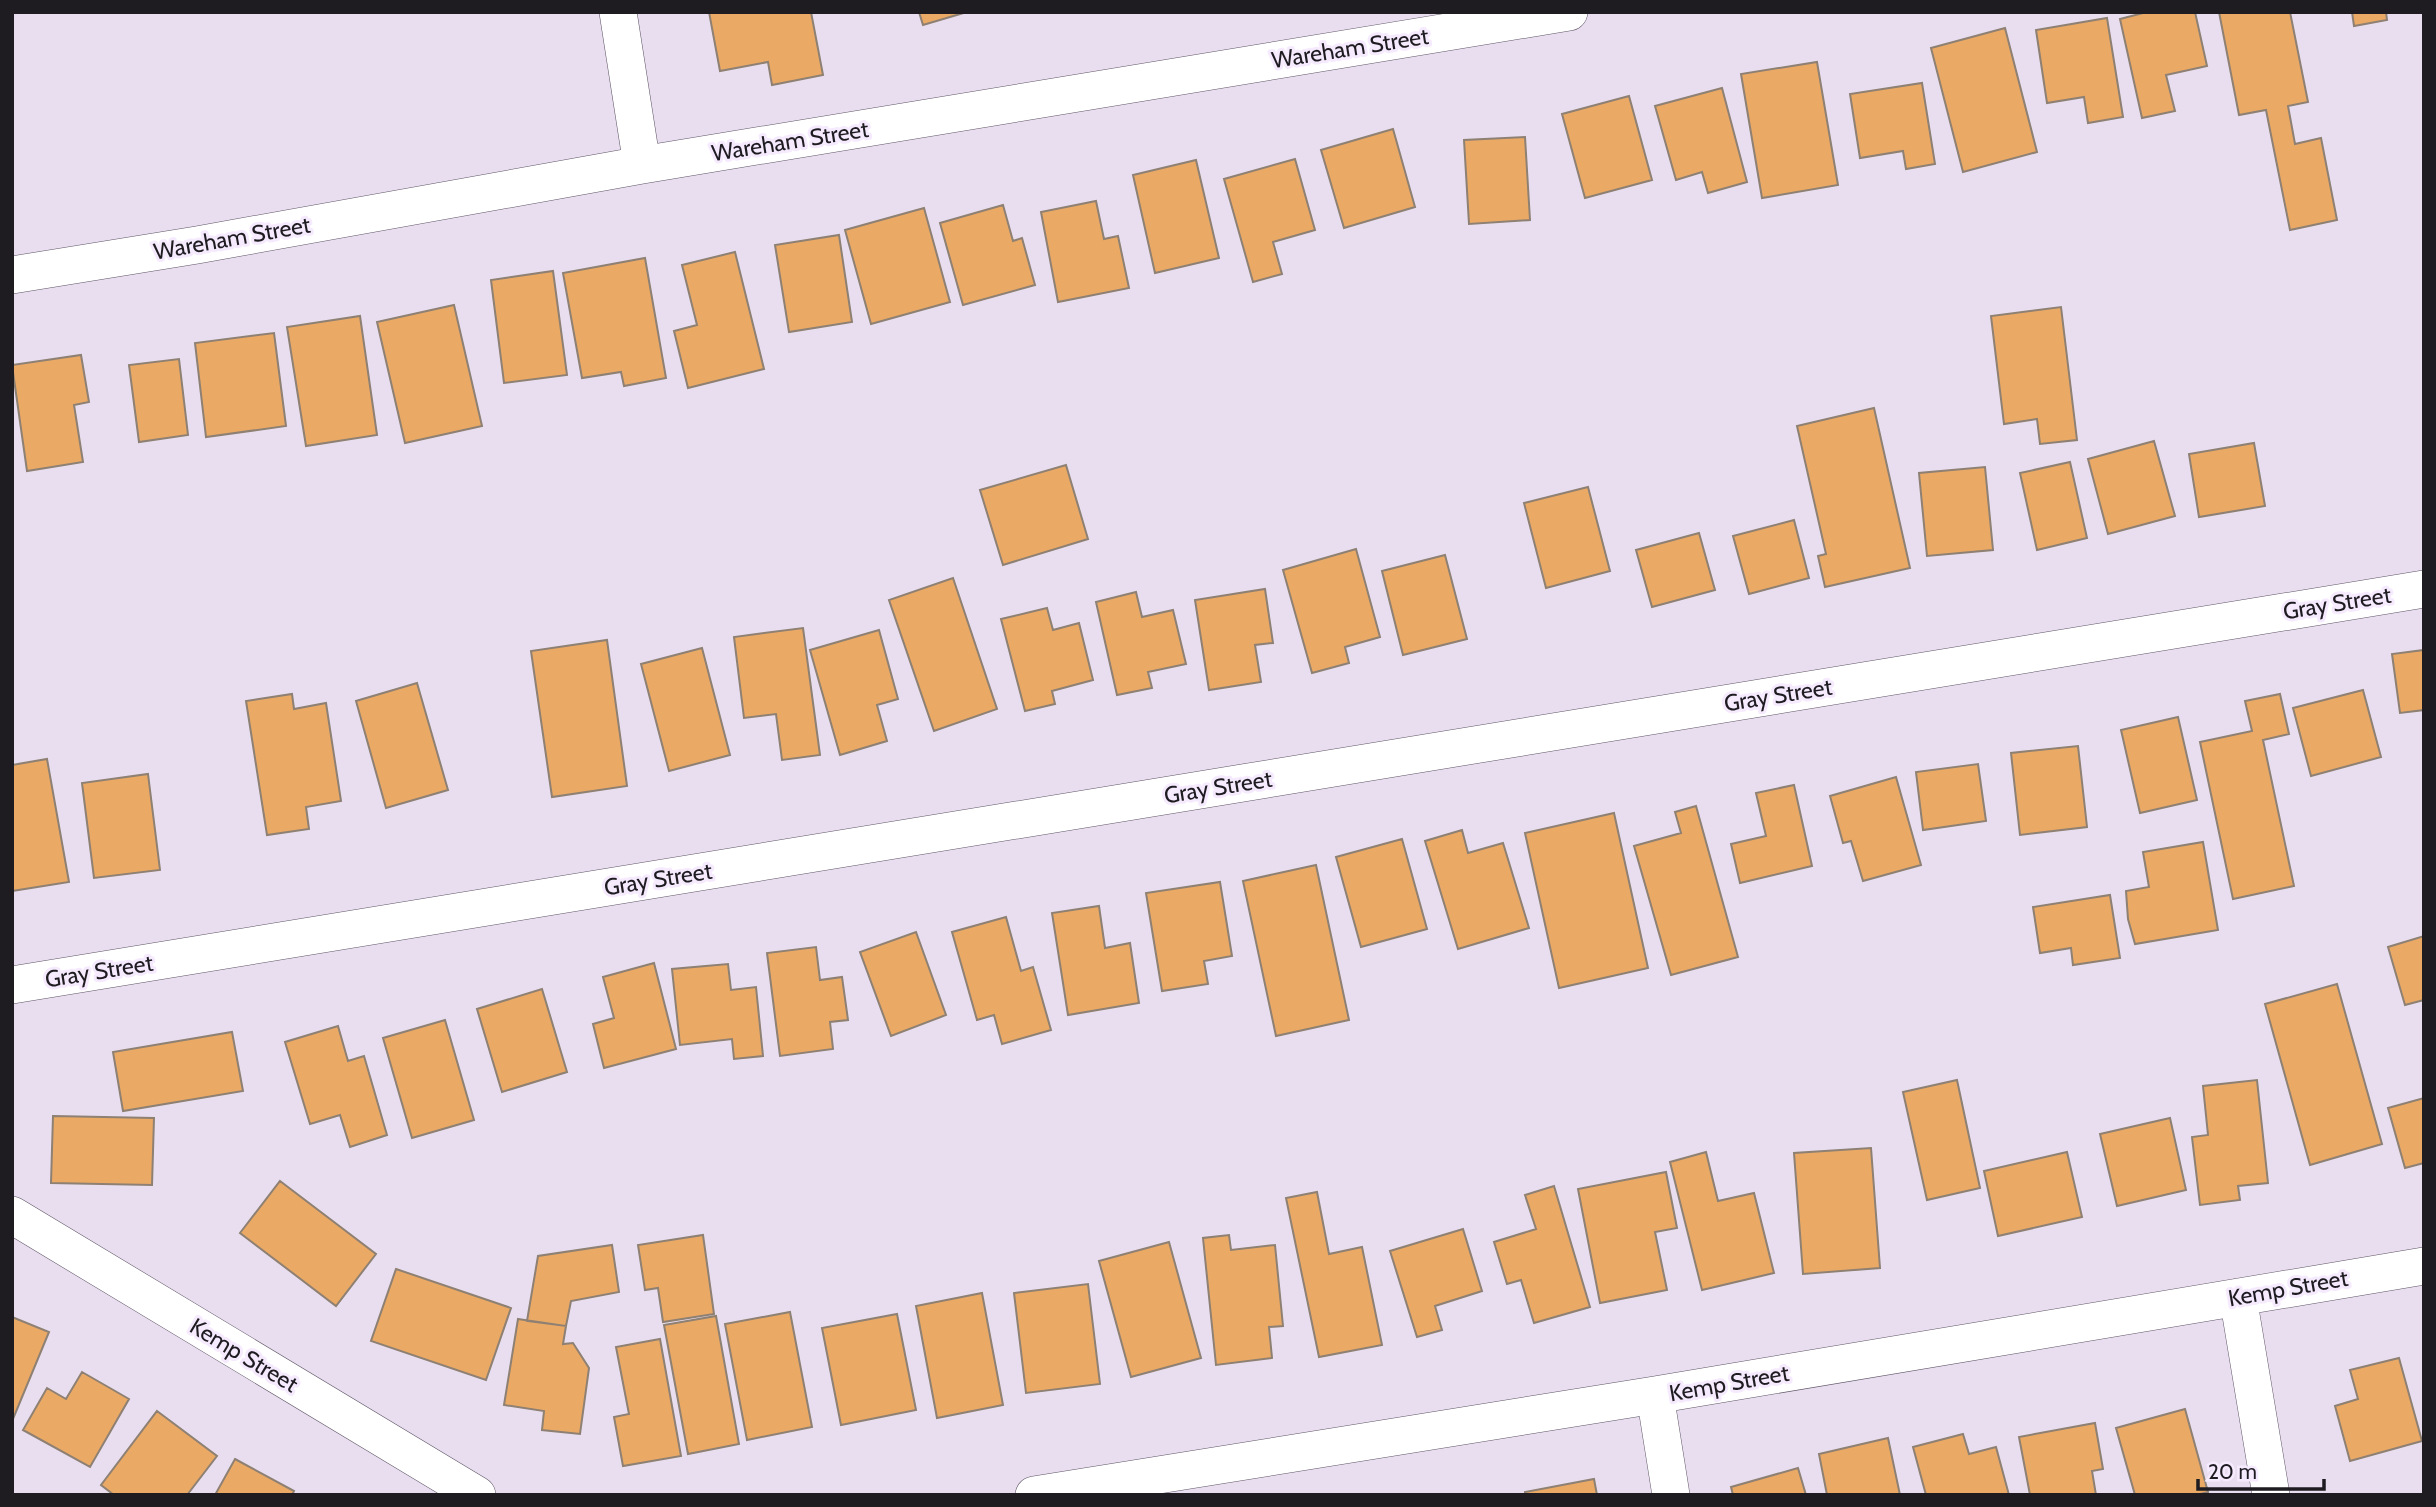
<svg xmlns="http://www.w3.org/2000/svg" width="2436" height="1507" viewBox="0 0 2436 1507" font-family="Cabin,sans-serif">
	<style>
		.building { fill: #eba966; stroke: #8e8072; stroke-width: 2 }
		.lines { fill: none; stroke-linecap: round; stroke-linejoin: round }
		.minor-casing { stroke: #5f5665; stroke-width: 38 }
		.minor { stroke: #fff; stroke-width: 37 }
		.labels { text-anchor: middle; stroke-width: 6; stroke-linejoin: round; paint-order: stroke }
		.street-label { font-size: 23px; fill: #1e1b21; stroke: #f6ebfe }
	</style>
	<rect width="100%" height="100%" fill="#e8def0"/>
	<path class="building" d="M709,12H811L823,75L772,85L768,62L720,71Z
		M919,12H967L923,25Z
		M2147,12H2195L2207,66L2166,75L2175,111L2142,118L2120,19Z
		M2219,12H2290L2308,102L2288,106L2295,144L2321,138L2337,220L2290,230L2266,110L2239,115Z
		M2352,12H2386L2387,20L2354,26Z
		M2107,18L2123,117L2088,123L2084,97L2047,103L2036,30Z
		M2005,28L2037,152L1963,172L1931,48Z
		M1817,62L1838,185L1762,198L1741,74Z
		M1922,83L1935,164L1906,169L1903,151L1860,158L1850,94Z
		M1722,88L1747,182L1708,193L1702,172L1676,180L1655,106Z
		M1629,96L1652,180L1585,198L1562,114Z
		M1393,129L1415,207L1344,228L1321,150Z
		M1525,137L1530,220L1469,224L1464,140Z
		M1295,159L1315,230L1273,242L1282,274L1253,282L1224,179Z
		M1196,160L1219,258L1155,273L1133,175Z
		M1096,201L1104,239L1118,236L1129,288L1058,302L1041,212Z
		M1003,205L1013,241L1022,238L1035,285L963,305L940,223Z
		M924,208L950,302L871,324L845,230Z
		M839,235L852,322L789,332L775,245Z
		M735,252L764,369L688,388L674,331L697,325L682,265Z
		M645,258L666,378L624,386L621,372L582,378L563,273Z
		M553,271L567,375L504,383L491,280Z
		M454,305L482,426L405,443L377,322Z
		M2061,307L2077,440L2040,444L2037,419L2004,424L1991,316Z
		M360,316L377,435L306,446L287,327Z
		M274,333L286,426L206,437L195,343Z
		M81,355L89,402L74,405L83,462L27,471L12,365Z
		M179,359L188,435L139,442L129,365Z
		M1874,408L1910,568L1825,587L1818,556L1826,554L1797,426Z
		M2154,441L2175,516L2108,534L2088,459Z
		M2254,443L2265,506L2199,517L2189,454Z
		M2070,462L2087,538L2037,550L2020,473Z
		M1066,465L1088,539L1003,565L980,490Z
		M1985,467L1993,550L1927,556L1919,473Z
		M1588,487L1610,571L1546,588L1524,503Z
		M1794,520L1809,578L1749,594L1733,536Z
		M1699,533L1715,590L1652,607L1636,550Z
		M1356,549L1380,637L1345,647L1349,663L1312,673L1283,570Z
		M1445,555L1467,639L1403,655L1382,571Z
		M953,578L997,709L934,731L889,600Z
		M1265,589L1273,643L1255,645L1261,682L1209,690L1195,600Z
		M1136,592L1142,617L1173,610L1186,664L1148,672L1152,688L1117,695L1096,602Z
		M1047,608L1053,630L1079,623L1093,680L1052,691L1055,704L1025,711L1001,619Z
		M803,628L820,755L782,760L776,714L744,718L734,637Z
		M879,630L898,699L877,705L887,741L840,755L810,650Z
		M607,640L627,786L552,797L531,651Z
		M702,648L730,755L669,771L641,664Z
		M2424,650V710L2400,713L2392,654Z
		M417,683L448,790L386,808L356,701Z
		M2363,690L2381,757L2311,776L2293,708Z
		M292,694L294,709L326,703L341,801L306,807L309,829L267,835L246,701Z
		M2280,694L2289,734L2263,740L2294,886L2233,899L2200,742L2252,731L2245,701Z
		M2178,717L2197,800L2140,813L2121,730Z
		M2078,746L2087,827L2020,835L2011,753Z
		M47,759L69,882L12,891V765Z
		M1978,764L1986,821L1923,830L1916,772Z
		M148,774L160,870L94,878L82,783Z
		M1896,777L1921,865L1863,881L1851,841L1843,843L1830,796Z
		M1794,785L1812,866L1740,883L1731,844L1766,836L1756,793Z
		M1696,806L1738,957L1671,975L1634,846L1681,833L1675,812Z
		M1614,813L1648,968L1559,988L1525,833Z
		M1462,830L1468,853L1503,843L1529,928L1458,949L1425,841Z
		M1402,839L1427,929L1361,947L1336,857Z
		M2203,842L2218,930L2135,944L2128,919L2126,891L2149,887L2143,852Z
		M1316,865L1349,1020L1276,1036L1243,881Z
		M1220,882L1232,956L1204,961L1208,984L1162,991L1146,893Z
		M2110,895L2120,958L2073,965L2071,948L2040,953L2033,907Z
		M1099,906L1105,948L1130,943L1139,1003L1068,1015L1052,913Z
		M1006,917L1021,971L1033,967L1051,1030L1002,1044L994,1015L977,1020L952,932Z
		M916,932L946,1015L891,1036L860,952Z
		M2424,936V1000L2405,1005L2388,947Z
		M816,947L820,980L842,977L848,1020L830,1022L833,1049L780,1056L767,953Z
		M654,963L676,1049L604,1068L593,1024L614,1018L603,977Z
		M728,964L731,990L756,987L763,1056L734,1059L732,1039L680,1045L672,969Z
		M2337,984L2382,1144L2310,1165L2265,1004Z
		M542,989L567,1072L502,1092L477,1009Z
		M445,1020L474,1120L412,1138L383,1038Z
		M338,1026L348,1061L364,1056L387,1135L350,1147L340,1115L310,1124L285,1042Z
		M232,1032L243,1091L123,1111L113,1052Z
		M1957,1080L1980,1188L1927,1200L1903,1092Z
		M2257,1080L2268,1183L2238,1186L2240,1200L2200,1205L2192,1137L2208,1135L2203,1086Z
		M2424,1098V1163L2405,1168L2388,1108Z
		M53,1116L154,1118L152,1185L51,1183Z
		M2170,1118L2186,1190L2117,1206L2100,1134Z
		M1871,1148L1880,1268L1803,1274L1794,1153Z
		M1706,1152L1718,1201L1754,1193L1774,1273L1702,1290L1670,1162Z
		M2067,1152L2082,1217L1998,1236L1984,1171Z
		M1666,1172L1677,1228L1655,1232L1667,1290L1600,1303L1578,1189Z
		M280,1181L376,1254L336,1306L240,1233Z
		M1554,1186L1590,1307L1534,1323L1521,1280L1507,1284L1494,1242L1536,1229L1525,1195Z
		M1317,1192L1329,1254L1362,1247L1382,1345L1319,1357L1286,1198Z
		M1463,1229L1482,1291L1435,1306L1442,1330L1417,1337L1390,1251Z
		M703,1235L714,1314L663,1322L658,1288L645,1290L638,1245Z
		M1229,1235L1231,1250L1275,1245L1283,1326L1269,1327L1272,1358L1216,1365L1203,1238Z
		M1169,1242L1201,1358L1131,1377L1099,1261Z
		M612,1245L619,1292L571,1301L566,1326L527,1321L538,1256Z
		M396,1269L511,1308L486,1380L371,1341Z
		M1088,1284L1100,1384L1026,1393L1014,1293Z
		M982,1293L1003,1405L937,1418L916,1306Z
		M790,1312L812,1427L747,1440L725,1324Z
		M897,1314L916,1410L841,1425L822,1328Z
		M716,1316L739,1444L688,1454L664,1325Z
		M12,1317L49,1332L13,1419L12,1418Z
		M518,1319L566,1326L563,1344L573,1343L589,1368L580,1434L542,1430L544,1411L504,1405Z
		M660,1339L681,1456L623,1466L614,1417L629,1414L616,1347Z
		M2399,1358L2422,1441L2350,1461L2335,1406L2358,1399L2350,1370Z
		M82,1372L129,1399L90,1467L23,1430L47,1388L66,1399Z
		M2185,1409L2208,1492L2197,1495H2135L2116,1428Z
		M157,1411L217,1456L187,1495H114L101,1485Z
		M2095,1423L2103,1469L2092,1471L2096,1495H2030L2019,1437Z
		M1963,1434L1969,1454L1996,1447L2009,1495H1926L1913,1447Z
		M1888,1438L1900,1495H1827L1819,1454Z
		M235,1459L294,1491L292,1495H215Z
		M1798,1468L1806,1495H1733L1731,1487Z
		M1594,1479L1597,1495H1525V1492Z"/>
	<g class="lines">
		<g class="minor-casing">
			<path id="minor" d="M618,12L642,165
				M12,275L197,245L642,165L1569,12
				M12,985L2424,589
				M12,1215L477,1495
				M2238,1297L2271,1495
				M1655,1395L1671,1495
				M1034,1495L1655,1395L2424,1266"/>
		</g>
		<use href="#minor" class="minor"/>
	</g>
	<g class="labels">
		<g class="street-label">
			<text transform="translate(1350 48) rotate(-9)" y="8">Wareham Street</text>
			<text transform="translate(790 141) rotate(-9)" y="8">Wareham Street</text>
			<text transform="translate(232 238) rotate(-10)" y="8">Wareham Street</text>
			<text transform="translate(2337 603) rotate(-9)" y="8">Gray Street</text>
			<text transform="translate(1778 695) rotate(-9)" y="8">Gray Street</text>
			<text transform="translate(1218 787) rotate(-9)" y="8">Gray Street</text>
			<text transform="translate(658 879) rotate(-9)" y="8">Gray Street</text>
			<text transform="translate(99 971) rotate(-9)" y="8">Gray Street</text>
			<text transform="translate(2288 1288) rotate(-10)" y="8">Kemp Street</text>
			<text transform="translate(244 1355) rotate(31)" y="8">Kemp Street</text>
			<text transform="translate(1729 1383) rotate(-10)" y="8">Kemp Street</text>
		</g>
	</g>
	<rect width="2436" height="1507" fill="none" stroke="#1e1b21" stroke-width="28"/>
	<path d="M2198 1479v10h126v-10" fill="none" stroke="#1e1b21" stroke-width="3.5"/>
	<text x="2208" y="1479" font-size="21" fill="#1e1b21" stroke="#f6ebfe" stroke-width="5" paint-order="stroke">20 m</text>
</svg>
